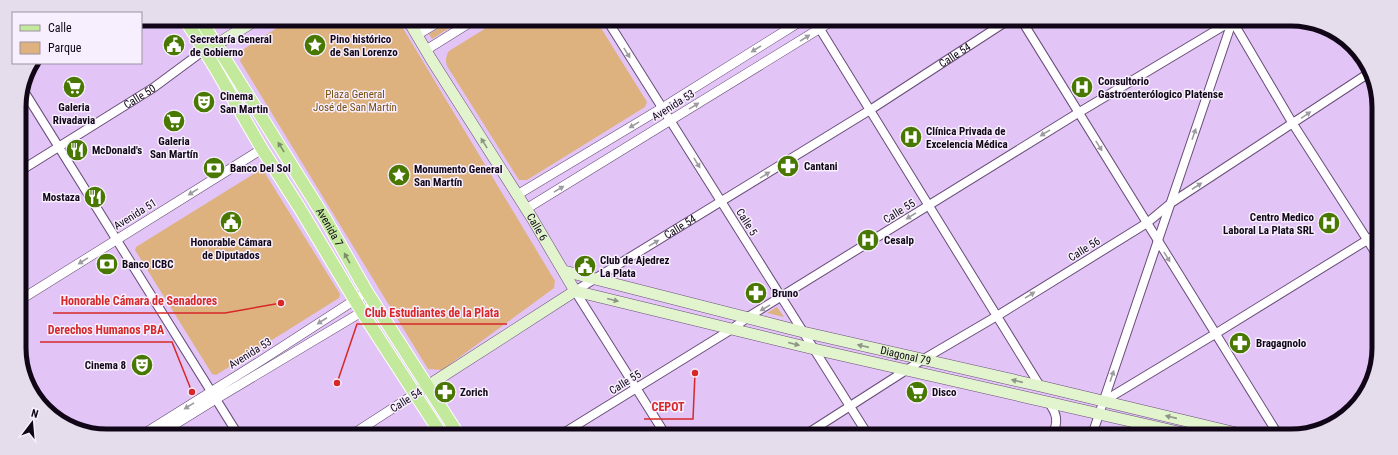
<svg xmlns="http://www.w3.org/2000/svg" width="1398" height="455" viewBox="0 0 1398 455" font-family="'Roboto Condensed',sans-serif">
	<style>
		.green { fill: #ddb27f }
		.lines { fill: none; stroke-linecap: round; stroke-linejoin: round }
		.minor-casing { stroke: #684d79; stroke-width: 10 }
		.tertiary-casing { stroke: #684d79; stroke-width: 10 }
		.secondary-casing { stroke: #684d79; stroke-width: 12 }
		.primary-casing { stroke: #fff; stroke-width: 14 }
		.minor { stroke: #fff; stroke-width: 8 }
		.tertiary { stroke: #fff; stroke-width: 9 }
		.secondary { stroke: #e1f4ce; stroke-width: 11 }
		.primary { stroke: #c3e99d; stroke-width: 12 }
		.oneway { fill: #9f9ba2 }
		.oneway2 { fill: #8d9585 }
		.oneway3 { fill: #7b8e67 }
		.labels { text-anchor: middle; stroke-width: 3; stroke-linejoin: round; paint-order: stroke }
		.poi-label { font-size: 11px; font-weight: bold; fill: #100617; stroke: #f8effe; text-anchor: start }
		.street-label { font-size: 11px; fill: #100617; stroke: #f8effe }
		.park-label { font-size: 11px; fill: #774e0f; stroke: #f8effe }
		.rim { fill: none; stroke: #100617; stroke-width: 5 }
		.leader { fill: none; stroke: #d62828; stroke-width: 1.5 }
		.callout-dot { fill: #d62828; stroke: #f8effe; stroke-width: 1.5 }
		.callout-label { font-size: 12px; text-anchor: middle; font-weight: bold; fill: #d62828; stroke: #f8effe; stroke-width: 3; stroke-linejoin: round; paint-order: stroke }
	</style>
	<rect width="100%" height="100%" fill="#e3c4f6"/>
	<path class="green" d="M291,19L398,20L555,281L554,288L442,370L428,369L240,61L244,49Z
		M452,20H462L432,39L429,34Z
		M499,20H596L647,102L645,107L527,180H519L447,66C445,60 446,56 449,51Z
		M260,170H263L340,294L339,298L216,375L212,374L135,250L136,247Z
		M777,307L784,317L767,313Z"/>
	<g class="lines">
		<g class="minor-casing">
			<g id="minor">
				<path d="M607,20L868,435"/>
				<path d="M815,21L1040,386"/>
				<path d="M1022,21L1279,436"/>
				<path d="M1233,22L1293,124L1377,255"/>
				<path d="M22,88L237,433"/>
				<path id="s1" d="M20,171L153,88L203,51"/>
				<path d="M1104,401L1215,334L1377,234"/>
				<path d="M1048,402C1057,413 1059,422 1052,435"/>
				<path d="M562,434L732,329L748,317L1078,113L1230,22"/>
				<path id="s2" d="M665,434L575,291L870,110L1007,21"/>
				<path d="M805,435L922,360L997,316L1147,223L1171,203L1369,73"/>
				<path d="M1052,435L1060,433L1070,435"/>
				<path d="M1092,435L1232,22"/>
			</g>
		</g>
		<g class="tertiary-casing">
			<path id="tertiary" d="M417,35L442,20
				M426,50L474,20
				M517,195L662,108L801,21
				M526,209L832,21
				M20,300L262,149
				M145,433L262,360L367,292
				M161,433L216,399L375,304
				M353,434L415,394"/>
		</g>
		<g class="secondary-casing">
			<g id="secondary">
				<path id="s3" d="M408,20L431,59L532,218L575,291"/>
				<path d="M203,51L224,40L257,19"/>
				<path id="s4" d="M564,271L803,332L1040,386L1249,436"/>
				<path d="M575,291L814,349L1196,436"/>
				<path d="M415,394L575,291"/>
			</g>
		</g>
		<g class="primary-casing">
			<g id="primary">
				<path d="M185,19L214,66L262,149L299,207L362,312L441,434"/>
				<path id="s5" d="M200,19L326,220L367,292L458,434"/>
			</g>
		</g>
		<use href="#minor" class="minor"/>
		<use href="#tertiary" class="tertiary"/>
		<use href="#secondary" class="secondary"/>
		<use href="#primary" class="primary"/>
	</g>
	<defs><path id="oneway-solid" d="M-6-.8H1V-3.2L6.5 0L1 3.2V.8H-6Z"/></defs>
	<g class="oneway">
		<use href="#oneway-solid" transform="translate(805 38) rotate(-32)"/>
		<use href="#oneway-solid" transform="translate(756 49) rotate(148)"/>
		<use href="#oneway-solid" transform="translate(627 53) rotate(58)"/>
		<use href="#oneway-solid" transform="translate(694 106) rotate(-32)"/>
		<use href="#oneway-solid" transform="translate(1306 115) rotate(-34)"/>
		<use href="#oneway-solid" transform="translate(634 125) rotate(149)"/>
		<use href="#oneway-solid" transform="translate(1045 133) rotate(148)"/>
		<use href="#oneway-solid" transform="translate(1194 134) rotate(-71)"/>
		<use href="#oneway-solid" transform="translate(1099 146) rotate(58)"/>
		<use href="#oneway-solid" transform="translate(697 163) rotate(58)"/>
		<use href="#oneway-solid" transform="translate(765 175) rotate(-32)"/>
		<use href="#oneway-solid" transform="translate(1197 186) rotate(-33)"/>
		<use href="#oneway-solid" transform="translate(559 189) rotate(-31)"/>
		<use href="#oneway-solid" transform="translate(193 192) rotate(148)"/>
		<use href="#oneway-solid" transform="translate(911 216) rotate(148)"/>
		<use href="#oneway-solid" transform="translate(654 243) rotate(-31)"/>
		<use href="#oneway-solid" transform="translate(1167 257) rotate(58)"/>
		<use href="#oneway-solid" transform="translate(83 261) rotate(148)"/>
		<use href="#oneway-solid" transform="translate(1030 295) rotate(-32)"/>
		<use href="#oneway-solid" transform="translate(765 308) rotate(149)"/>
		<use href="#oneway-solid" transform="translate(322 321) rotate(147)"/>
		<use href="#oneway-solid" transform="translate(1112 376) rotate(-71)"/>
		<use href="#oneway-solid" transform="translate(189 406) rotate(148)"/>
	</g>
	<g class="oneway2">
		<use href="#oneway-solid" transform="translate(484 143) rotate(-122)"/>
		<use href="#oneway-solid" transform="translate(613 300) rotate(14)"/>
		<use href="#oneway-solid" transform="translate(794 344) rotate(14)"/>
		<use href="#oneway-solid" transform="translate(863 346) rotate(-167)"/>
		<use href="#oneway-solid" transform="translate(1017 381) rotate(-167)"/>
		<use href="#oneway-solid" transform="translate(1171 417) rotate(-167)"/>
	</g>
	<g class="oneway3">
		<use href="#oneway-solid" transform="translate(281 147) rotate(-122)"/>
		<use href="#oneway-solid" transform="translate(347 258) rotate(-119)"/>
	</g>
	<defs>
		<g id="civic-disc" transform="scale(1.15)"><circle r="9.5" fill="#487800" stroke="#f8effe"/><path d="M-.6-6.5H3V-4.5H.6V-3L4-1V1h2V6H-6V1h2V-1L-.6-3ZM-1.2 2.5V6h2.4V2.5Z" fill="#fff"/></g>
		<g id="sight-disc" transform="scale(1.15)"><circle r="9.5" fill="#487800" stroke="#f8effe"/><path d="M0-6L1.8-2.2L6-1.7L2.9 1.2L3.7 5.4L0 3.3L-3.7 5.4L-2.9 1.2L-6-1.7L-1.8-2.2Z" fill="#fff"/></g>
		<g id="supermarket-disc" transform="scale(1.15)"><circle r="9.5" fill="#487800" stroke="#f8effe"/><path d="M-6-5.5h2.5l.6 2H6L4.5 2H-2.5L-4.4-4H-6ZM-1.5 3.2a1.3 1.3 0 1 0 .1 0ZM3 3.2a1.3 1.3 0 1 0 .1 0Z" fill="#fff"/></g>
		<g id="hospital-disc" transform="scale(1.15)"><circle r="9.5" fill="#487800" stroke="#f8effe"/><path d="M-5-5h3v3.5h4V-5h3V5h-3V1.5h-4V5h-3Z" fill="#fff"/></g>
		<g id="theatre-disc" transform="scale(1.15)"><circle r="9.5" fill="#487800" stroke="#f8effe"/><path d="M-5-5.5Q0-4 5-5.5V0Q5 5 0 6Q-5 5-5 0ZM-3.3-2.5H-1v1.5H-3.3ZM1-2.5H3.3v1.5H1ZM-2.8 1Q0 5.5 2.8 1Z" fill="#fff"/></g>
		<g id="restaurant-disc" transform="scale(1.15)"><circle r="9.5" fill="#487800" stroke="#f8effe"/><path d="M-5-6h1v4h1v-4h1v4h1v-4h1v5L-1.5 .5V6h-2V.5L-5-1ZM5-6V6H3V1.5H1.5Q1.5-4 5-6Z" fill="#fff"/></g>
		<g id="pharmacy-disc" transform="scale(1.15)"><circle r="9.5" fill="#487800" stroke="#f8effe"/><path d="M-2-6h4v4h4v4h-4v4h-4v-4h-4v-4h4Z" fill="#fff"/></g>
		<g id="bank-disc" transform="scale(1.15)"><circle r="9.5" fill="#487800" stroke="#f8effe"/><path d="M-6-4H6V4H-6ZM0-2.3a2.3 2.3 0 1 0 0 4.6a2.3 2.3 0 1 0 0-4.6Z" fill="#fff"/></g>
	</defs>
	<g fill-rule="evenodd">
		<use href="#civic-disc" x="174" y="45"/>
		<use href="#sight-disc" x="315" y="45"/>
		<use href="#supermarket-disc" x="74" y="87"/>
		<use href="#hospital-disc" x="1082" y="87"/>
		<use href="#theatre-disc" x="204" y="102"/>
		<use href="#supermarket-disc" x="174" y="121"/>
		<use href="#hospital-disc" x="911" y="137"/>
		<use href="#restaurant-disc" x="77" y="150"/>
		<use href="#pharmacy-disc" x="788" y="166"/>
		<use href="#bank-disc" x="214" y="168"/>
		<use href="#sight-disc" x="399" y="175"/>
		<use href="#restaurant-disc" x="95" y="197"/>
		<use href="#civic-disc" x="231" y="222"/>
		<use href="#hospital-disc" x="1329" y="223"/>
		<use href="#hospital-disc" x="868" y="240"/>
		<use href="#bank-disc" x="107" y="264"/>
		<use href="#civic-disc" x="585" y="266"/>
		<use href="#pharmacy-disc" x="756" y="293"/>
		<use href="#pharmacy-disc" x="1240" y="343"/>
		<use href="#theatre-disc" x="142" y="365"/>
		<use href="#pharmacy-disc" x="445" y="392"/>
		<use href="#supermarket-disc" x="917" y="392"/>
	</g>
	<g class="labels">
		<g class="poi-label">
			<text x="190" y="43">Secretaría General<tspan x="190" dy="13">de Gobierno</tspan></text>
			<text x="330" y="43">Pino histórico<tspan x="330" dy="13">de San Lorenzo</tspan></text>
			<text x="1098" y="85">Consultorio<tspan x="1098" dy="13">Gastroenterólogico Platense</tspan></text>
			<text x="220" y="100">Cinema<tspan x="220" dy="13">San Martin</tspan></text>
			<text x="74" y="111" text-anchor="middle">Galeria<tspan x="74" dy="13">Rivadavia</tspan></text>
			<text x="926" y="135">Clínica Privada de<tspan x="926" dy="13">Excelencia Médica</tspan></text>
			<text x="174" y="145" text-anchor="middle">Galeria<tspan x="174" dy="13">San Martín</tspan></text>
			<text x="92" y="154">McDonald's</text>
			<text x="804" y="170">Cantani</text>
			<text x="230" y="172">Banco Del Sol</text>
			<text x="414" y="173">Monumento General<tspan x="414" dy="13">San Martín</tspan></text>
			<text x="80" y="201" text-anchor="end">Mostaza</text>
			<text x="1314" y="221" text-anchor="end">Centro Medico<tspan x="1314" dy="13">Laboral La Plata SRL</tspan></text>
			<text x="884" y="244">Cesalp</text>
			<text x="231" y="246" text-anchor="middle">Honorable Cámara<tspan x="231" dy="13">de Diputados</tspan></text>
			<text x="600" y="264">Club de Ajedrez<tspan x="600" dy="13">La Plata</tspan></text>
			<text x="122" y="268">Banco ICBC</text>
			<text x="772" y="297">Bruno</text>
			<text x="1256" y="347">Bragagnolo</text>
			<text x="126" y="369" text-anchor="end">Cinema 8</text>
			<text x="460" y="396">Zorich</text>
			<text x="932" y="396">Disco</text>
		</g>
		<g class="street-label">
			<text dy="4" stroke="none"><textPath href="#s2" startOffset="616">Calle 54</textPath></text>
			<text dy="4" stroke="none"><textPath href="#s1" startOffset="141">Calle 50</textPath></text>
			<text transform="translate(673 105) rotate(-32)" y="4">Avenida 53</text>
			<text transform="translate(899 211) rotate(-32)" y="4">Calle 55</text>
			<text transform="translate(135 214) rotate(-32)" y="4">Avenida 51</text>
			<text transform="translate(747 222) rotate(58)" y="4">Calle 5</text>
			<text dy="4" stroke="none"><textPath href="#s5" startOffset="245">Avenida 7</textPath></text>
			<text dy="4" stroke="none"><textPath href="#s3" startOffset="244">Calle 6</textPath></text>
			<text dy="4" stroke="none"><textPath href="#s2" startOffset="292">Calle 54</textPath></text>
			<text transform="translate(1084 249) rotate(-32)" y="4">Calle 56</text>
			<text transform="translate(250 353) rotate(-32)" y="4">Avenida 53</text>
			<text dy="4" stroke="none"><textPath href="#s4" startOffset="352">Diagonal 79</textPath></text>
			<text transform="translate(625 382) rotate(-32)" y="4">Calle 55</text>
			<text transform="translate(406 400) rotate(-32)" y="4">Calle 54</text>
		</g>
		<g class="park-label">
			<text x="355" y="98">Plaza General<tspan x="355" dy="13">José de San Martín</tspan></text>
		</g>
	</g>
	<path d="M0 0H1398V455H0ZM107 26H1291A81 81 0 0 1 1372 107V348A81 81 0 0 1 1291 429H107A81 81 0 0 1 26 348V107A81 81 0 0 1 107 26Z" fill="#e5dcec" fill-rule="evenodd"/>
	<path class="rim" d="M107 26H1291A81 81 0 0 1 1372 107V348A81 81 0 0 1 1291 429H107A81 81 0 0 1 26 348V107A81 81 0 0 1 107 26Z"/>
	<path class="leader" d="M281 303L225 313H53M337 383L357 324H507M192 392L172 342H40M695 373L693 419H644"/>
	<g class="callout-dot">
		<circle cx="281" cy="303" r="4"/>
		<circle cx="337" cy="383" r="4"/>
		<circle cx="192" cy="392" r="4"/>
		<circle cx="695" cy="373" r="4"/>
	</g>
	<g class="callout-label">
		<text x="139" y="305">Honorable Cámara de Senadores</text>
		<text x="432" y="317">Club Estudiantes de la Plata</text>
		<text x="106" y="334">Derechos Humanos PBA</text>
		<text x="668" y="411">CEPOT</text>
	</g>
	<rect x="12" y="12" width="130" height="52" fill="#f8effe" stroke="#9b92a2"/>
	<rect x="20" y="25" width="20" height="6" fill="#c3e99d" stroke="#9b92a2"/>
	<text x="48" y="32" font-size="12" fill="#100617">Calle</text>
	<rect x="20" y="42" width="20" height="12" fill="#ddb27f" stroke="#9b92a2"/>
	<text x="48" y="52" font-size="12" fill="#100617">Parque</text>
	<g transform="translate(32 423) rotate(16)" stroke="#f8effe" stroke-width="3" paint-order="stroke">
	<path d="M0-3L7 15L0 10L-7 15Z" fill="#100617"/>
	<text y="-6" font-size="11" font-weight="bold" text-anchor="middle" fill="#100617">N</text>
	</g>
</svg>
